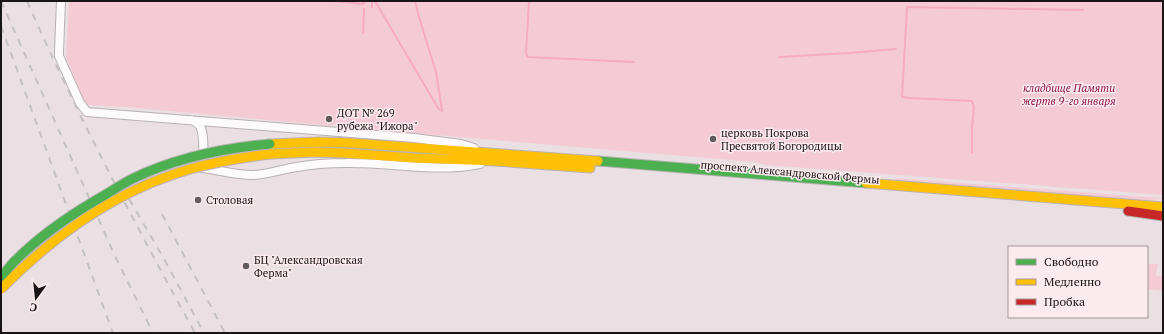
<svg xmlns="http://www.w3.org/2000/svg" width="1164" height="334" viewBox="0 0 1164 334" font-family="'PT Serif',serif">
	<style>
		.green { fill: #f4cbd5 }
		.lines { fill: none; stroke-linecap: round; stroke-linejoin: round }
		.stream { stroke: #f7abc0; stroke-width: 2 }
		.street-casing { stroke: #b8b1b3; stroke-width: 10 }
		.fast-casing { stroke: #b8b1b3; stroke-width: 11 }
		.slow-casing { stroke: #b8b1b3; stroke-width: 11 }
		.jam-casing { stroke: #b8b1b3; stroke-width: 11 }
		.street { stroke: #fcfafb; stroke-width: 8 }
		.fast { stroke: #4caf50; stroke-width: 9 }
		.slow { stroke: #ffc107; stroke-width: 9 }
		.jam { stroke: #c62828; stroke-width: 9 }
		.rail { stroke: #c4c1c2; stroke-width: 2; stroke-dasharray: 7 7; stroke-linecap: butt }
		.fast-bridge-casing { stroke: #b8b1b3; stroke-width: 11; stroke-linecap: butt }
		.slow-bridge-casing { stroke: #b8b1b3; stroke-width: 11; stroke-linecap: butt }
		.fast-bridge { stroke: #4caf50; stroke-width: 9 }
		.slow-bridge { stroke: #ffc107; stroke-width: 9 }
		.poi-dot { fill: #625b5d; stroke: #fbebee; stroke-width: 1.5 }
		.labels { text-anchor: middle; stroke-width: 3; stroke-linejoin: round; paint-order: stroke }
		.park-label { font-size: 11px; font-style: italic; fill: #911649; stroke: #fbebee }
		.poi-label { font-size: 11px; fill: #191415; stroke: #fbebee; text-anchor: start }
		.street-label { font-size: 11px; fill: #191415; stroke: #fbebee }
	</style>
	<rect width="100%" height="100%" fill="#eae0e3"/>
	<path class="green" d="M69,1H1163V195L780,166L766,165L754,162L364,129L333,124L332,126L126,107L88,105L84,103L66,57Z
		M894,178L1161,198H1163V199L1138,201L897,181Z
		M1147,264H1158L1156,276H1163V291L1147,289Z"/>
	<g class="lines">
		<path class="stream" d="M335,1L362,4L364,3V1
			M375,1L438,108L442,111
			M415,1L419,17L436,72L442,110
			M529,1L526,54L528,57L634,62
			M372,7V1
			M363,33L364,9
			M779,57L850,53L896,49
			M972,153V127L974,107L972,101L909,98L902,97L907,7L1083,10"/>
		<g class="street-casing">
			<path id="street" d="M61,1L59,51V56L80,103L87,112L414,138L461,144L474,148
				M192,120C195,122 198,123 200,126C205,135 203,157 203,168C219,170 235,175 252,175C267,175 282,169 297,167C313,164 329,163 346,163C390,162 436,173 480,164"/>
		</g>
		<g class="fast-casing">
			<path id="fast" d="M598,161L866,183"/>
		</g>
		<g class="slow-casing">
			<path id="slow" d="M270,144L318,142L351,143L598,161
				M271,154L314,152L344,153L414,158L495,161L590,168
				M866,183L1163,207"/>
		</g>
		<g class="jam-casing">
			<path id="jam" d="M1128,211L1163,216"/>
		</g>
		<use href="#street" class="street"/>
		<use href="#fast" class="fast"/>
		<use href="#slow" class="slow"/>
		<use href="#jam" class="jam"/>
		<path class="rail" d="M1,1L115,256L153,333
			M27,1C77,115 135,224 195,333
			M1,26L113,333
			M122,187L163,257L204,333
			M162,214L225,333"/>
		<g class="fast-bridge-casing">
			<path id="fast-bridge" d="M1,277C7,271 11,264 17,259C41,235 69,216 98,199C109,193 120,185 132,179C175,158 223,148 270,144"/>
		</g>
		<g class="slow-bridge-casing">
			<path id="slow-bridge" d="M1,289C53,236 117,190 190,169C216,162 244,157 271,154"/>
		</g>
		<use href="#fast-bridge" class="fast-bridge"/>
		<use href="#slow-bridge" class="slow-bridge"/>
	</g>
	<g class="poi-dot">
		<circle cx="329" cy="119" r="4"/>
		<circle cx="713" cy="139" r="4"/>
		<circle cx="198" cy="200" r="4"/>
		<circle cx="246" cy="266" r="4"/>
	</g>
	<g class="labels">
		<g class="park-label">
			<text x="1069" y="92">кладбище Памяти<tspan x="1069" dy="13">жертв 9-го января</tspan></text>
		</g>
		<g class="poi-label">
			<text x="337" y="117">ДОТ № 269<tspan x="337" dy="13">рубежа "Ижора"</tspan></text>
			<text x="721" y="137">церковь Покрова<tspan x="721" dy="13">Пресвятой Богородицы</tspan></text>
			<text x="206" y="204">Столовая</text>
			<text x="254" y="264">БЦ "Александровская<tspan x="254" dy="13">Ферма"</tspan></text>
		</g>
		<g class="street-label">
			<text transform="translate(790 172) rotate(5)" y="4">проспект Александровской Фермы</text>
		</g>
	</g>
	<rect width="1164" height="334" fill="none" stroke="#191415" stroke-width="4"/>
	<rect x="1008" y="246" width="140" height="72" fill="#fbebee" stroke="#a19597"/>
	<rect x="1016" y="259" width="20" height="6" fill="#4caf50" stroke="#a19597"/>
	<text x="1044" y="266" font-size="12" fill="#191415">Свободно</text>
	<rect x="1016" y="279" width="20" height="6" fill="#ffc107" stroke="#a19597"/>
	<text x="1044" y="286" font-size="12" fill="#191415">Медленно</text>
	<rect x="1016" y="299" width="20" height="6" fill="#c62828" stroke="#a19597"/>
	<text x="1044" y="306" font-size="12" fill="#191415">Пробка</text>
	<g transform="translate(36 298) rotate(195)" stroke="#fbebee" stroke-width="3" paint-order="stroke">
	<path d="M0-3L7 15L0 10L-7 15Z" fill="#191415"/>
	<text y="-6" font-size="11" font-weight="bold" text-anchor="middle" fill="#191415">С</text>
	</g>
</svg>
